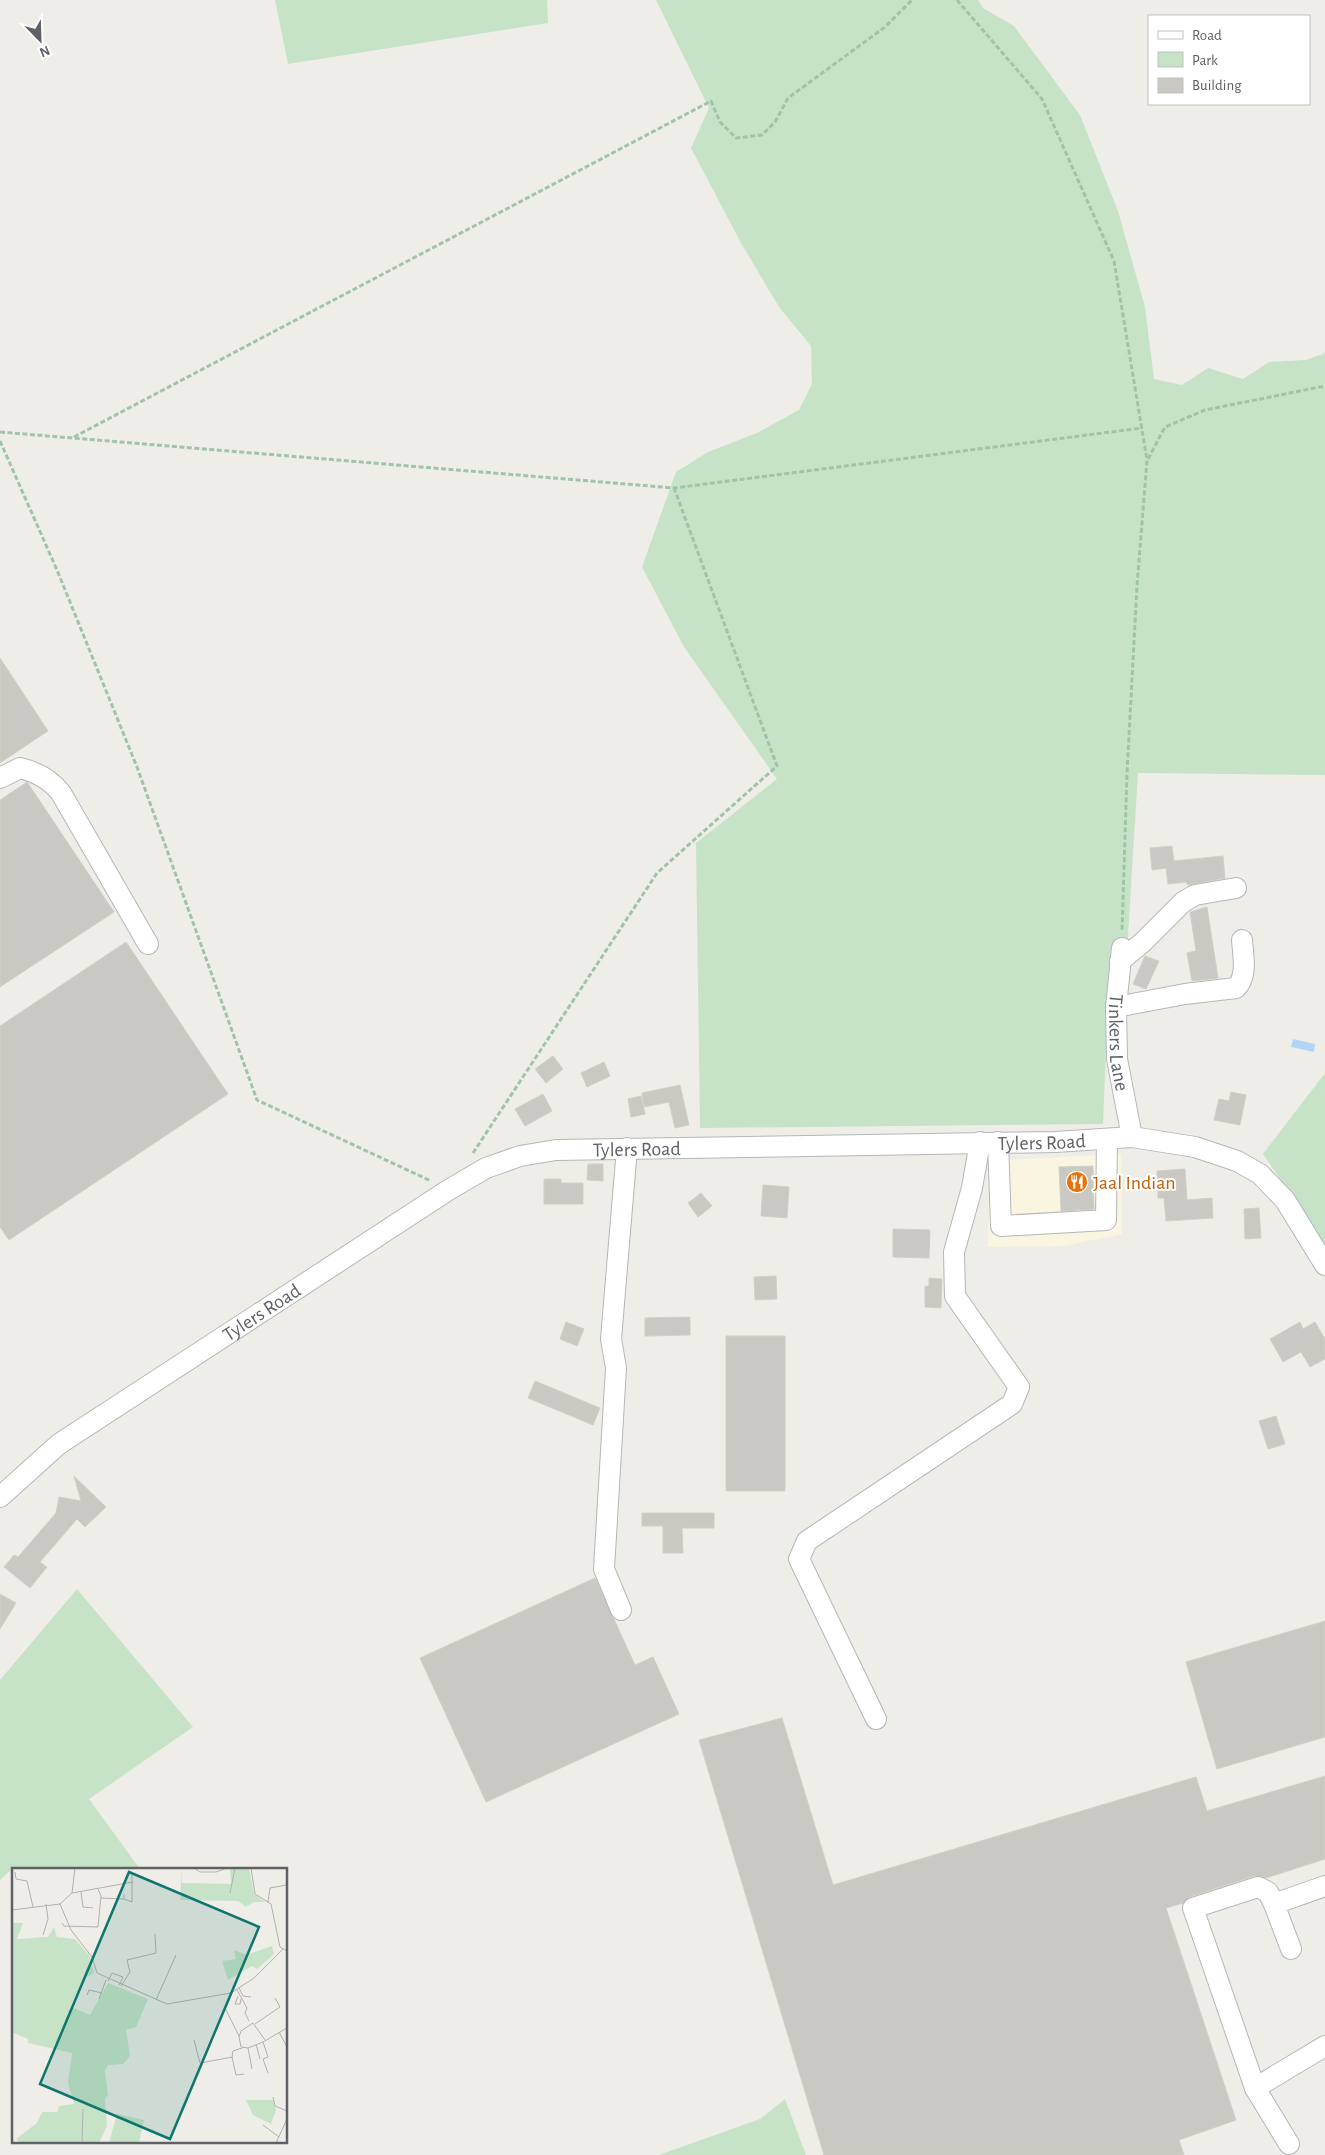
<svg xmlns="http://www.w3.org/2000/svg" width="1325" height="2155" viewBox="0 0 1325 2155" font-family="'Alegreya Sans',sans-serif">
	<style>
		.commercial { fill: #faf5e0 }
		.green { fill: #c7e3c7 }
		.water { fill: #b1d6f5 }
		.building { fill: #cac8c3; stroke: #d3cfc6 }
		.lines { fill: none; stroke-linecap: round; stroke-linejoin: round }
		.minor-casing { stroke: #b4b6ba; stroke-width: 22 }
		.path { stroke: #a0c3ac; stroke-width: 3; stroke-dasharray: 5 2.5; stroke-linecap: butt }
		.minor { stroke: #fff; stroke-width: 20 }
		.labels { text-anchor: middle; stroke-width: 4; stroke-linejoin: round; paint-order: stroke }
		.street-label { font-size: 20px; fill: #5e6165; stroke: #fff }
		.food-label { font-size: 20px; fill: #c56008; stroke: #fff; text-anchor: start }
		.inset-road { fill: none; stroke: #b1b1af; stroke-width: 1 }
		.view { fill: #0f766e; fill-opacity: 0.15; stroke: #0f766e; stroke-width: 2.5 }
		.inset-edge { fill: none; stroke: #5e6165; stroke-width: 2.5 }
	</style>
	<rect width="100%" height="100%" fill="#efede7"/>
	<path class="commercial" d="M1121,1154L1122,1234L1063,1246L988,1247L989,1161Z"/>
	<path class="green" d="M275,0H547L548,23L288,64Z
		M656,0H978L983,8L1014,26L1080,115L1118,211L1145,307L1154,379L1182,385L1208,368L1243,379L1269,362L1306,360L1325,353V775L1138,773L1123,1018L1107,1023L1103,1124L700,1128L696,843L777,779L684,647L642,567L676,472L708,452L757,433L799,410L812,384L811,346L779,307L741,243L691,148L709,108Z
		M1325,1073V1244L1263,1154Z
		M77,1589L193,1727L89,1799L140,1869L14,1867L0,1880V1680Z
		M785,2099L806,2155H659L760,2119Z"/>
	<path class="water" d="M1293,1039L1315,1044L1314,1052L1291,1047Z"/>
	<path class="building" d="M0,658L48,731L0,763Z
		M27,782L114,912L0,987V800Z
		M1172,846L1174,861L1223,856L1225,878L1188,885L1186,882L1168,884L1166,868L1152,870L1150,848Z
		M1207,907L1218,978L1192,981L1187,953L1196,951L1190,912Z
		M126,942L228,1094L9,1240L0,1227V1026Z
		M1145,956L1159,961L1146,989L1133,984Z
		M553,1056L563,1069L546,1083L535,1069Z
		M604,1062L610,1076L587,1087L581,1073Z
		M680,1085L689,1125L675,1128L669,1102L644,1107L642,1093Z
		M1231,1092L1246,1095L1240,1125L1214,1120L1219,1099L1229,1101Z
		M543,1094L552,1111L525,1126L515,1109Z
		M641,1096L645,1114L631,1117L628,1099Z
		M588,1164H603V1181L587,1180Z
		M1093,1166L1094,1209L1061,1211L1059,1167Z
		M1185,1169L1187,1200L1212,1198L1213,1218L1166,1221L1164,1198H1158L1157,1171Z
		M544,1179H561V1183H583V1204H544Z
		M763,1185L789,1187L787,1218L761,1216Z
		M701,1193L712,1206L698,1217L688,1203Z
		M1259,1208L1261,1238L1245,1239L1244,1209Z
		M893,1229L930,1230L929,1258L893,1257Z
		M776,1276L777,1299L755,1300L754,1277Z
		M929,1278L942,1279L941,1308L925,1307V1286H929Z
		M690,1317V1335L645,1336V1318Z
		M566,1322L584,1329L577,1346L560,1339Z
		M1300,1322L1303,1329L1315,1322L1325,1339V1359L1310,1367L1301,1352L1283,1362L1270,1339Z
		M726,1336H785V1491H726Z
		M535,1381L600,1408L593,1425L528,1398Z
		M1276,1416L1285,1444L1268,1449L1259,1421Z
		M74,1476L106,1507L85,1527L77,1519L40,1562L47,1567L30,1588L4,1567L14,1555L18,1557L56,1513L59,1497L81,1501Z
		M642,1513H714V1528H682L683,1553H663V1526H642Z
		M595,1578L635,1665L653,1657L679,1714L486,1802L420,1658Z
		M0,1594L16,1603L0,1629Z
		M1325,1621V1737L1217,1769L1186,1662Z
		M782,1718L833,1885L1196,1777L1207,1811L1325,1776V1859L1266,1878L1254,1876L1189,1897L1183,1903L1166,1908L1236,2120L1179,2140L1184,2155H824L699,1740Z"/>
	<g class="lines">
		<g class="minor-casing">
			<g id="minor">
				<path d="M0,778L20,768C37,772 50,779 61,793L148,944"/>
				<path id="s1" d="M1122,948L1116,1007L1117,1059L1132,1137"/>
				<path d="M1120,961L1142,943L1183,902L1195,895L1236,888"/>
				<path d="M1116,1007L1185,994L1236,988C1248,976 1243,955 1242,940"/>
				<path d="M998,1142L1001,1226L1106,1220L1107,1139"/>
				<path id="s2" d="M0,1497L59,1444L450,1189L486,1168L520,1156L556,1150L1055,1142L1132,1137L1195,1147L1237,1161L1260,1174L1285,1200L1325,1265"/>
				<path d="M621,1610L604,1569L616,1368L611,1339L627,1148"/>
				<path d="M876,1719L799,1559L807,1541L1012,1404L1019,1387L955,1296L954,1252L972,1188L980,1142"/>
				<path d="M1274,1904L1268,1892L1258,1887L1193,1908L1255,2088L1289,2144"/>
				<path d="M1291,1949L1274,1904L1325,1886"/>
				<path d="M1255,2088L1325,2046"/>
			</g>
		</g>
		<path class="path" d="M957,0L1042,99L1114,261L1147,460L1137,586L1127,773L1122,932
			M0,432L674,488L1142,428
			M74,437L711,101L720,122L736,138L762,135L775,122L788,98L885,27L912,0
			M0,441L57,570L137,767L257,1100L431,1181
			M1148,459L1165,427L1205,410L1325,386
			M473,1153L657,873L777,766L674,488"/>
		<use href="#minor" class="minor"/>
	</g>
	<defs>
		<g id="restaurant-disc" transform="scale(1.125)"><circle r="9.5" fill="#e8710a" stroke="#fff"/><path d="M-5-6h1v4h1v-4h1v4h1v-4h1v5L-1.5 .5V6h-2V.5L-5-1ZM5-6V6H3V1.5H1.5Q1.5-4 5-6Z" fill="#fff"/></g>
	</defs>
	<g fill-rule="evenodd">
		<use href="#restaurant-disc" x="1077" y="1182"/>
	</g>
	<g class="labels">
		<g class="street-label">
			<text dy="7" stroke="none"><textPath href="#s1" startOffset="95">Tinkers Lane</textPath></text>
			<text dy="7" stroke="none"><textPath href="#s2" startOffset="1146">Tylers Road</textPath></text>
			<text dy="7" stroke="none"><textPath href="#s2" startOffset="741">Tylers Road</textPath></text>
			<text dy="7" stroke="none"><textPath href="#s2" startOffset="321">Tylers Road</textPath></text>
		</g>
		<g class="food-label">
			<text x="1093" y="1189">Jaal Indian</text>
		</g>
	</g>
	<g transform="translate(12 1868)">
		<rect width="275" height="275" fill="#efede7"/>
		<path d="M170,0V15L219,16L218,0H237L242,26L253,34H242L234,39L226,33L168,32ZM0,55H11L5,71L36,69L42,59L45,69L63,71L78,88L82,105L71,111L59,139L78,147L96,115L136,131L124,159L114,162L118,188L111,196L96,197L93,203L96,227L93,231L95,258L87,275H9L4,271L25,255L30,244H45L47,238L62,236L56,215L60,185L16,175V171L0,164ZM260,78L262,86L245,101L240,98L216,112L210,93L224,91L222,82L234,87ZM234,232H261L264,242L259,256L241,247ZM105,246L132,252L127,275H97Z" fill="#c7e3c7"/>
		<path class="inset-road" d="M182,0L188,4H204L215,0M239,0L243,26L259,36L268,79L275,83M3,4L4,11L15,13L21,39M69,24L71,39L81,40M60,25L121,14M218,25L223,0M89,30L112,31V26M112,31L120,34V7M256,34L258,20L275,17M48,36L59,62L80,89L85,105L155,136L219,125L242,110L271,81M48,36L60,25L63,0M0,42L48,36M50,55L52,58L86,59L89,28L86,21M31,67L36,51L34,36M96,113L100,105L111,109L107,117M109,118L118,104L115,92L144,85L143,66M227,120L231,128L239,129M225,122L235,140L233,145L237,153M75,127L77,122L90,125M226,128L223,136H228L229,131M87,131L94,112M144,132L164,87M213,140L227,168M243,156L268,139L263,130M267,164L275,179M182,172L188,195L221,189M253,172L241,155L229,163L227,169L229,179L236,180L251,174L275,160M251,174L256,189L251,191L256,205M244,176L248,191M230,180L221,183L220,189L224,207L232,206M236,180L240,201M261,229L263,238L275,243M251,257L267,269M70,275L71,241M264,275L275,251"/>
		<path class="view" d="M117,4L247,59L158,271L28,216Z"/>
		<rect width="275" height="275" class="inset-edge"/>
	</g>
	<rect x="1148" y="15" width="162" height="90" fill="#ffffff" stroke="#bfc0c1"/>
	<rect x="1158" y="31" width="25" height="8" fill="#ffffff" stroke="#bfc0c1"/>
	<text x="1192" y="40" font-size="15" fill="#5e6165">Road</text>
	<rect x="1158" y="52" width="25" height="15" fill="#c7e3c7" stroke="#bfc0c1"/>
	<text x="1192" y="65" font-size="15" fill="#5e6165">Park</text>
	<rect x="1158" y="78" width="25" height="15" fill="#cac8c3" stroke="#bfc0c1"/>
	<text x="1192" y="90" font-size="15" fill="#5e6165">Building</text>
	<g transform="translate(40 40) rotate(157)" stroke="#ffffff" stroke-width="4" paint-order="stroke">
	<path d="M0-4L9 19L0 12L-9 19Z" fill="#5e6165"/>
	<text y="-8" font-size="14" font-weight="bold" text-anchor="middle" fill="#5e6165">N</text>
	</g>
</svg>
